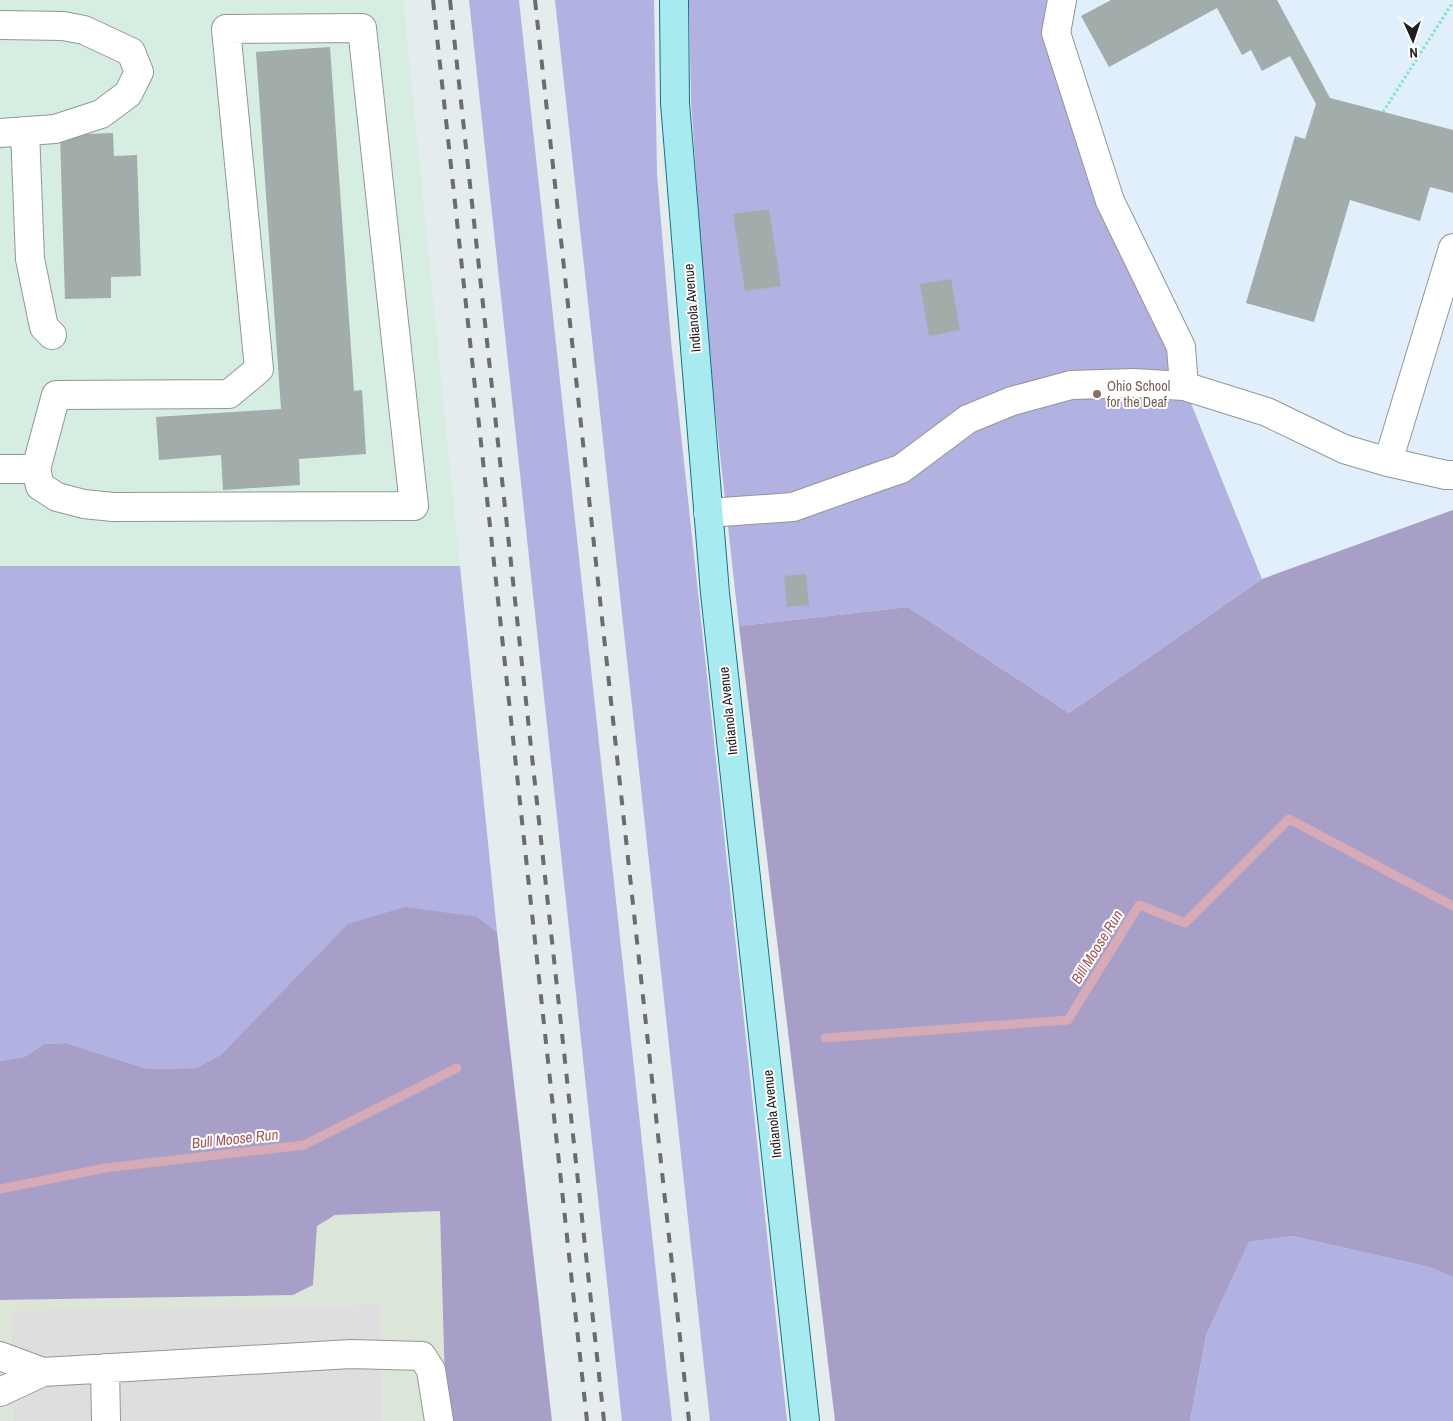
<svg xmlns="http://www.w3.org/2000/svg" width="1453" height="1421" viewBox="0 0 1453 1421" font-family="'Archivo Narrow',sans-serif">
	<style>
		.commercial { fill: #d6ede2 }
		.industrial { fill: #dce6d8 }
		.education { fill: #e1eefb }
		.grass { fill: #b1b1e2 }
		.forest { fill: #a79fc8 }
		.parking { fill: #dedede }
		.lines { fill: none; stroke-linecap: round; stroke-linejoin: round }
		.stream { stroke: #d6aab6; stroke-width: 9 }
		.building { fill: #a1acab }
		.minor-casing { stroke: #959595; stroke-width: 30 }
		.major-casing { stroke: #127286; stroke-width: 30 }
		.path { stroke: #7be9be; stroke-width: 3; stroke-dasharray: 2.5 2.5; stroke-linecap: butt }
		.minor { stroke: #fff; stroke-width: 28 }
		.major { stroke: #a7ebf1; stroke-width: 28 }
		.rail { stroke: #6c6c6c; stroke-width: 4; stroke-dasharray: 10 10; stroke-linecap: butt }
		.education-dot { fill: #8d6e63; stroke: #fff; stroke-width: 2 }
		.labels { text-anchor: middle; stroke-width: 4; stroke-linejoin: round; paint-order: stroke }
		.street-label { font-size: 14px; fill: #1e1e1e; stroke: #fff }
		.education-label { font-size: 14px; fill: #785e54; stroke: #fff; text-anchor: start }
		.water-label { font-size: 15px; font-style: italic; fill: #a25656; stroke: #fff }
	</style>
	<rect width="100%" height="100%" fill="#e5ecee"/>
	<path class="commercial" d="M0,0H403L460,566H0Z"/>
	<path class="industrial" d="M440,1211L446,1421H0V1300L293,1295L313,1285L317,1226L335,1215Z"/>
	<path class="education" d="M721,0H1453V602L1262,579Z"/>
	<path class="grass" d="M469,0H519L672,1421H622Z
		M555,0H654L657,174L671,341L787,1421H710Z
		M689,0H1064L1056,33L1184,386L1262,579L1069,713L908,607L739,626L706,327L691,100Z
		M0,566H460L497,932L478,917L196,1068L148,1069L66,1043L44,1044L24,1057L0,1061Z
		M1292,1236L1429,1267L1453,1277V1421H1190L1206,1336L1249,1242Z"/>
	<path class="forest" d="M1453,510V1277L1429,1267L1292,1236L1249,1242L1206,1336L1190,1421H835L739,626L908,607L1069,713L1262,579Z
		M405,907L478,917L497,932L552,1421H446L440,1211L335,1215L317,1226L313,1285L293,1295L0,1300V1061L24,1057L44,1044L66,1043L148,1069L196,1068L222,1054L348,924Z"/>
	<path class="parking" d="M381,1305L382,1421H14L12,1311Z"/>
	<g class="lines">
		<path class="stream" d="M825,1038L1068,1020L1139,905L1185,923L1289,819L1453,906
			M0,1189L105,1168L304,1145L457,1068"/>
	</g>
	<path class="building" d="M1111,0H1277L1330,98L1453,130V193L1430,187L1420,221L1350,200L1314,322L1246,303L1295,136L1305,139L1316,104L1290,56L1262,71L1251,50L1242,55L1217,8L1109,67L1081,16Z
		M330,47L354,391L362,390L366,454L299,459L300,485L223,490L221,455L159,460L156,417L281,409L256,52Z
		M113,133L114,156L137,155L141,276L111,277V298L65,299L60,135Z
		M769,209L781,286L745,291L733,214Z
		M951,279L960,330L929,336L920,284Z
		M806,574L809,605L787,607L784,576Z"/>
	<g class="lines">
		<g class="minor-casing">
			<path id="minor" d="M1062,0L1056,33L1110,201L1181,347L1184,386
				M0,25L63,26L84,30L131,52L139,72L128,94L101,114L55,129L0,133
				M362,28L414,506L113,507L84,504L57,497L40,486L36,469L56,395L229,394L259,369L226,29Z
				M25,131L30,259L44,327L52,335
				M1388,462L1453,248
				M0,469H36
				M708,513L793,507L883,475L901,469L968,419L1012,401L1071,385L1134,383L1184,386L1267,412L1344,449L1388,462L1446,475H1453
				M0,1356L43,1372
				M105,1368L106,1421
				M0,1392L43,1372L351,1354L422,1356L431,1370L439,1421"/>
		</g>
		<g class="major-casing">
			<path id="major" d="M674,0L675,103L715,593L805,1421"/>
		</g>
		<path class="path" d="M1383,112L1453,2"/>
		<use href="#minor" class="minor"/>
		<use href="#major" class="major"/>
		<path class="rail" d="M433,0L587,1421
			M450,0L604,1421
			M535,0L689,1421"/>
	</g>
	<circle class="education-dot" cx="1097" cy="394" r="5"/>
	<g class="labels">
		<g class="street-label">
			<text transform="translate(692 308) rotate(-95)" y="5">Indianola Avenue</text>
			<text transform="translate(728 711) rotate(-96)" y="5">Indianola Avenue</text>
			<text transform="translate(772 1114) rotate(-96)" y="5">Indianola Avenue</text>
		</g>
		<g class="education-label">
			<text x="1107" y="391">Ohio School<tspan x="1107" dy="16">for the Deaf</tspan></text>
		</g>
		<g class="water-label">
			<text transform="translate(1097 947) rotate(-58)" y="5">Bill Moose Run</text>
			<text transform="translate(235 1139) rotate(-6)" y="5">Bull Moose Run</text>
		</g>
	</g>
	<g transform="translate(1413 40) rotate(177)" stroke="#ffffff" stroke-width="4" paint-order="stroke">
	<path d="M0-4L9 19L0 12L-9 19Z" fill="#1e1e1e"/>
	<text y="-8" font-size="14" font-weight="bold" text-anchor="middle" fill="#1e1e1e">N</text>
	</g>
</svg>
